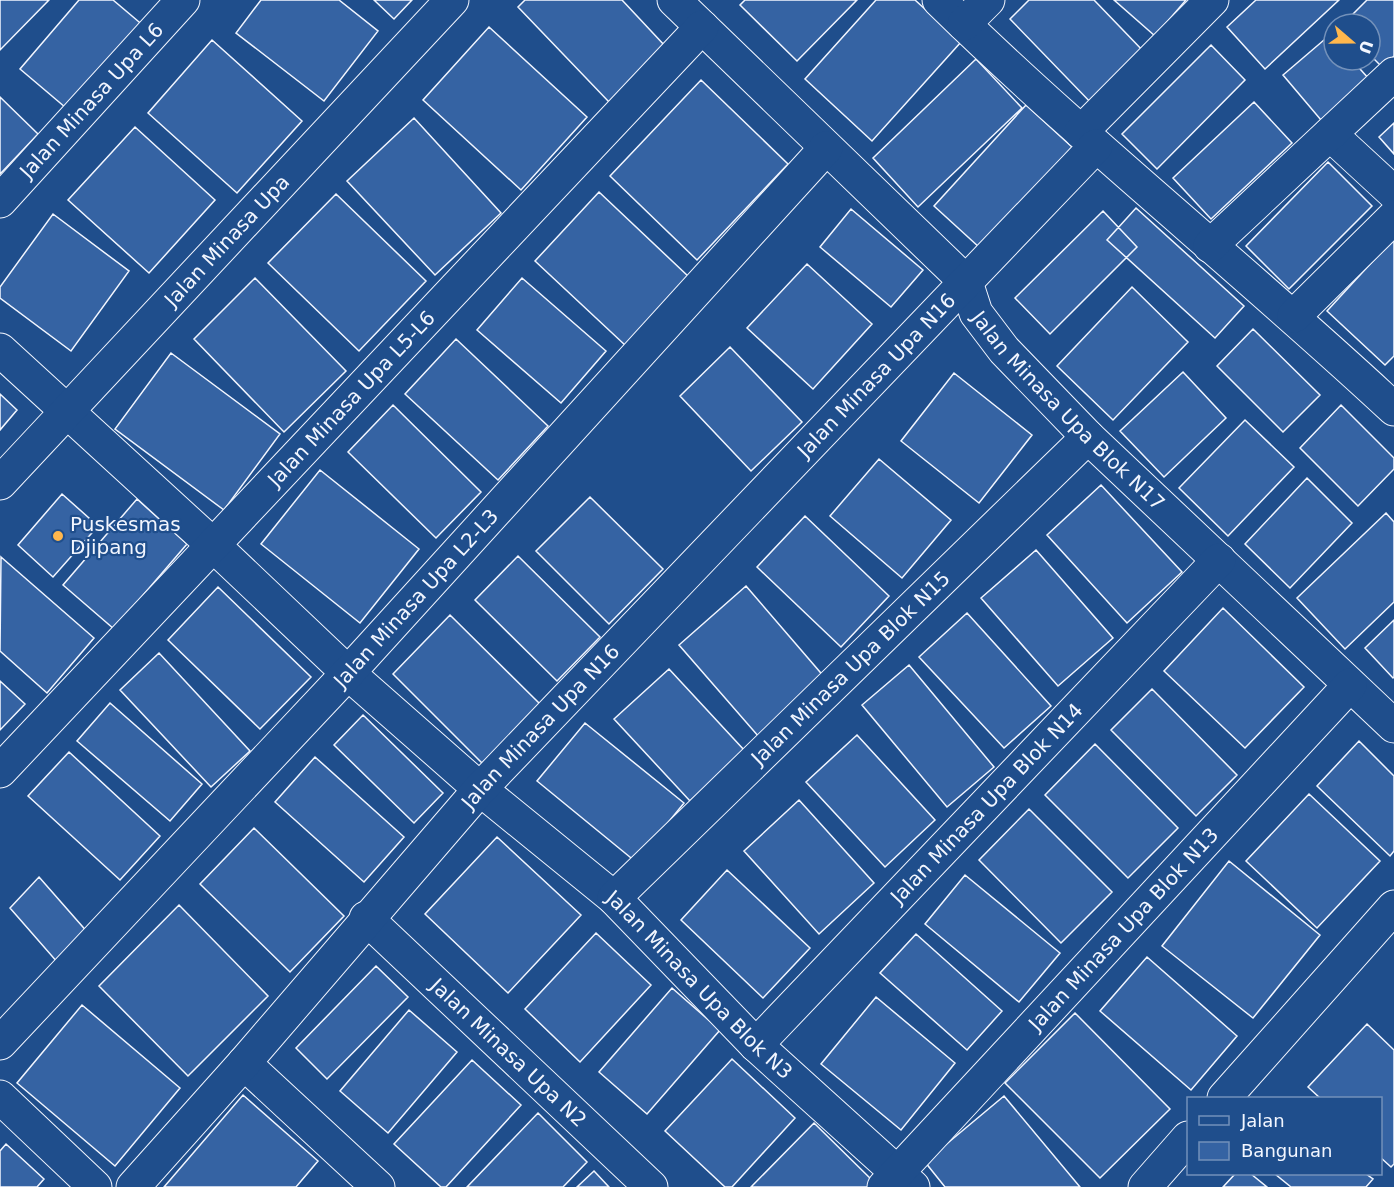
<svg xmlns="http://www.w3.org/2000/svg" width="1394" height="1187" viewBox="0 0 1394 1187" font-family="'DejaVu Sans',sans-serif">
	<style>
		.building { fill: #3563a3; stroke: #f2f6ff; stroke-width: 1.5 }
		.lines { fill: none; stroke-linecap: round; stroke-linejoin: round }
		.street-casing { stroke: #f2f6ff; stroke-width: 35 }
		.secondary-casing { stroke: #f2f6ff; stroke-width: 35 }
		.street { stroke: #1f4e8c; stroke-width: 33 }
		.secondary { stroke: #1f4e8c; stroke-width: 33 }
		.poi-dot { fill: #ffb74d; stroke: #1f4e8c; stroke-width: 2 }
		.labels { text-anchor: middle; stroke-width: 4.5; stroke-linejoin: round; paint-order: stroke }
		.street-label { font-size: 20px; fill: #f2f6ff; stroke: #1f4e8c }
		.poi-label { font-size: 20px; fill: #f2f6ff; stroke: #1f4e8c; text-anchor: start }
	</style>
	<rect width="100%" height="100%" fill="#1f4e8c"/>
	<path class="building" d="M0,0H49L0,50Z
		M79,0H113L145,27L72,113L20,69Z
		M261,0H339L378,31L324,101L236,33Z
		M374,0H412L394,19Z
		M525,0H622L666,47L609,102L518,7Z
		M745,0H857L797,61L740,5Z
		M876,0H915L961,42L872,141L805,79Z
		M1029,0H1094L1147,55L1095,107L1010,19Z
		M1114,0H1186L1155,36Z
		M1256,0H1339L1265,69L1227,27Z
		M1367,0H1394V56L1383,68L1370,55V24H1343Z
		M489,27L587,117L521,190L423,100Z
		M1331,34L1334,38V60H1352L1369,79L1321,120L1283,75Z
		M212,40L302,121L237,193L148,113Z
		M1211,45L1245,80L1157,169L1122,134Z
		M976,59L1022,108L918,207L873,158Z
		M701,80L788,164L697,260L610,176Z
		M0,97L38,134L0,174Z
		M1254,102L1292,143L1211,219L1173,178Z
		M1026,105L1072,147L980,248L934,206Z
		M414,118L501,213L435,275L347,181Z
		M1394,123V154L1379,137Z
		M135,127L215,200L149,273L68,200Z
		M1328,162L1372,206L1289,289L1246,246Z
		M599,192L689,277L626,346L535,261Z
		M336,194L426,281L359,351L268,263Z
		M1136,208L1244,306L1215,338L1107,240Z
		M851,209L923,270L891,307L820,247Z
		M1103,211L1137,247L1050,334L1015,298Z
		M53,214L129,271L71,351L0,298V287Z
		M1394,238V356L1385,365L1327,311Z
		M807,264L872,324L813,389L747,328Z
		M255,278L346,371L284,432L194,339Z
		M522,278L606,351L561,403L477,330Z
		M1132,287L1188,342L1113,420L1057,366Z
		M1253,329L1320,395L1283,432L1217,366Z
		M456,339L548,426L498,480L405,394Z
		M730,347L802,422L751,471L680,396Z
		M171,353L280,434L224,510L115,429Z
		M1183,372L1226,418L1164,477L1120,431Z
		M954,373L1032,435L979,503L901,441Z
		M0,394L17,410L0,430Z
		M393,405L481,492L436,538L348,452Z
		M1341,405L1394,458V469L1358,506L1300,448Z
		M1245,420L1294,467L1228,536L1179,488Z
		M879,459L951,520L902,578L830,516Z
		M320,470L419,549L360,623L261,544Z
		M1307,478L1352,523L1290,588L1245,544Z
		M1101,485L1182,572L1127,623L1047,535Z
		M62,494L98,526L53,577L18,545Z
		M590,497L663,569L609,624L536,551Z
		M137,499L187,544L114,629L63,585Z
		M1386,513L1394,522V602L1345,649L1297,598Z
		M805,516L889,596L841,647L757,567Z
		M1036,550L1113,638L1058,686L981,598Z
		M518,556L600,637L557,681L475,600Z
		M1,557L94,638L47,693L0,651Z
		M746,586L826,679L759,737L679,645Z
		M218,587L311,677L260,729L168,640Z
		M1223,608L1304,687L1245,748L1164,671Z
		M967,613L1051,706L1004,748L919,657Z
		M450,615L540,704L483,764L393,674Z
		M1394,620V677L1393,678L1365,648Z
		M159,653L250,751L211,787L120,690Z
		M909,665L994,767L947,807L862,705Z
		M669,669L745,751L690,801L614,719Z
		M0,681L25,704L0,730Z
		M1152,689L1237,775L1196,816L1111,730Z
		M110,703L202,784L170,821L77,741Z
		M363,715L443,793L414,823L334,745Z
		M585,723L684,803L636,862L537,781Z
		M857,735L935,820L885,867L806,782Z
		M1359,741L1394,776V851L1390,856L1317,786Z
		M1095,744L1178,828L1128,878L1045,795Z
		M69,752L160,836L120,880L28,796Z
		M315,757L404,837L364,882L275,802Z
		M1309,794L1380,861L1317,928L1246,861Z
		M799,800L874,883L819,934L744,851Z
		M1029,809L1112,892L1061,943L979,860Z
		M254,828L344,916L290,972L200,884Z
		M497,837L581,915L508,993L425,914Z
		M1229,861L1320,935L1253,1018L1162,946Z
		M727,870L810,948L763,998L681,920Z
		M965,875L1060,953L1019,1002L925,924Z
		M39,877L89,934L58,963L10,908Z
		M179,905L268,996L188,1076L99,986Z
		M596,933L651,985L580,1062L525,1009Z
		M916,934L1002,1011L967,1050L880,973Z
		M1147,957L1237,1036L1191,1090L1100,1011Z
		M376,966L408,997L327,1079L296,1048Z
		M672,988L720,1030L647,1114L599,1072Z
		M876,997L955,1063L901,1130L821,1064Z
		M82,1005L180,1088L115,1166L17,1083Z
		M409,1010L457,1052L388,1133L340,1091Z
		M1075,1013L1170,1109L1100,1178L1005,1083Z
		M1367,1024L1394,1050V1164L1391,1167L1380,1157V1098H1320L1308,1087Z
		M732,1059L795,1118L732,1187H725L665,1131Z
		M472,1060L521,1105L446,1187H441L394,1144Z
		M243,1095L318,1161L296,1187H164Z
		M1004,1096L1080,1187H945L925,1162Z
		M538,1113L587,1162L563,1187H467Z
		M814,1123L877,1185L875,1187H751Z
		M6,1144L44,1179L37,1187H0V1151Z
		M594,1171L609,1187H577Z
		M1235,1174H1251L1267,1187H1223Z
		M1275,1174H1366L1373,1179L1366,1187H1291Z"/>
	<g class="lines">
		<g class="street-casing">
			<g id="street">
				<path id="s1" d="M674,0L966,282L976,313L1004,350L1088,437L1394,726"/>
				<path d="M939,0C1085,143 1245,270 1394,409"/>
				<path d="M964,24L988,0"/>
				<path d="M1081,132L1212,0"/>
				<path d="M1330,134L1394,193"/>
				<path id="s2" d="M0,201L183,0"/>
				<path d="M1210,246L1394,74"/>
				<path d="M1294,316L1394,217"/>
				<path id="s3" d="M0,350L212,544L348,673L480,789L614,898L756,1045L913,1187"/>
				<path id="s4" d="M0,483L452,0"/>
				<path id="s5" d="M0,771L702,27"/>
				<path id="s6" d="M614,898L1088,437"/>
				<path id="s7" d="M366,918L651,1187"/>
				<path id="s8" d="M0,1043L348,673L826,148"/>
				<path id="s9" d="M756,1045L1219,560"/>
				<path d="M244,1063L378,1187"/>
				<path d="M1224,1098L1394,907"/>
				<path id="s10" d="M133,1187L244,1063L480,789L1096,146"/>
				<path id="s11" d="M884,1187L1350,685"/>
				<path d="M1145,1187L1188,1138"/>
			</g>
		</g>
		<g class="secondary-casing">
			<path id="secondary" d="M0,1097L95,1187"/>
		</g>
		<use href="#street" class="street"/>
		<use href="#secondary" class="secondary"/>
	</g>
	<circle class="poi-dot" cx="58" cy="536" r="6"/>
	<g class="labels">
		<g class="street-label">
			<text dy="7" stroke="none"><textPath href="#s2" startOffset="136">Jalan Minasa Upa L6</textPath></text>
			<text dy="7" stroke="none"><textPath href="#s4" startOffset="332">Jalan Minasa Upa</textPath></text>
			<text dy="7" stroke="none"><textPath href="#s10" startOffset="1101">Jalan Minasa Upa N16</textPath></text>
			<text dy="7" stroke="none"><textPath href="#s5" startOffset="512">Jalan Minasa Upa L5-L6</textPath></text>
			<text dy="7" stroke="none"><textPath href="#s1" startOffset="573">Jalan Minasa Upa Blok N17</textPath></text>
			<text dy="7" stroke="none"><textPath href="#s8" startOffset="609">Jalan Minasa Upa L2-L3</textPath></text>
			<text dy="7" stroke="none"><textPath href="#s6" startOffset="330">Jalan Minasa Upa Blok N15</textPath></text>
			<text dy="7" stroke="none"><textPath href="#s10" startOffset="615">Jalan Minasa Upa N16</textPath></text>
			<text dy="7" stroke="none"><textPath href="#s9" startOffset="334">Jalan Minasa Upa Blok N14</textPath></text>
			<text dy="7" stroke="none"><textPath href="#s11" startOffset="352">Jalan Minasa Upa Blok N13</textPath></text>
			<text dy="7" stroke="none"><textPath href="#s3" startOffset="945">Jalan Minasa Upa Blok N3</textPath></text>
			<text dy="7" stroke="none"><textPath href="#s7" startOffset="196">Jalan Minasa Upa N2</textPath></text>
		</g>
		<g class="poi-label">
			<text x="70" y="531">Puskesmas<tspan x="70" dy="23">Djipang</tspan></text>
		</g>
	</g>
	<rect x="1187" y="1097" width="195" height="78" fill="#1f4e8c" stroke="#7391ba" stroke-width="1.5"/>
	<rect x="1199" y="1116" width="30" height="9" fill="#1f4e8c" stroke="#7391ba" stroke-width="1.5"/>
	<text x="1241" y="1127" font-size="18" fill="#f2f6ff">Jalan</text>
	<rect x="1199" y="1142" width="30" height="18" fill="#3563a3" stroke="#7391ba" stroke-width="1.5"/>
	<text x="1241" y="1157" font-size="18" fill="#f2f6ff">Bangunan</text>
	<g transform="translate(1352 42) rotate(110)"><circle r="28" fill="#1f4e8c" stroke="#7391ba" stroke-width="1.5"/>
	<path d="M0-4.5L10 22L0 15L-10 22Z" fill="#ffb74d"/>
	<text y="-9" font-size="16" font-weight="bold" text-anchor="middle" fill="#f2f6ff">U</text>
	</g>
</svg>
